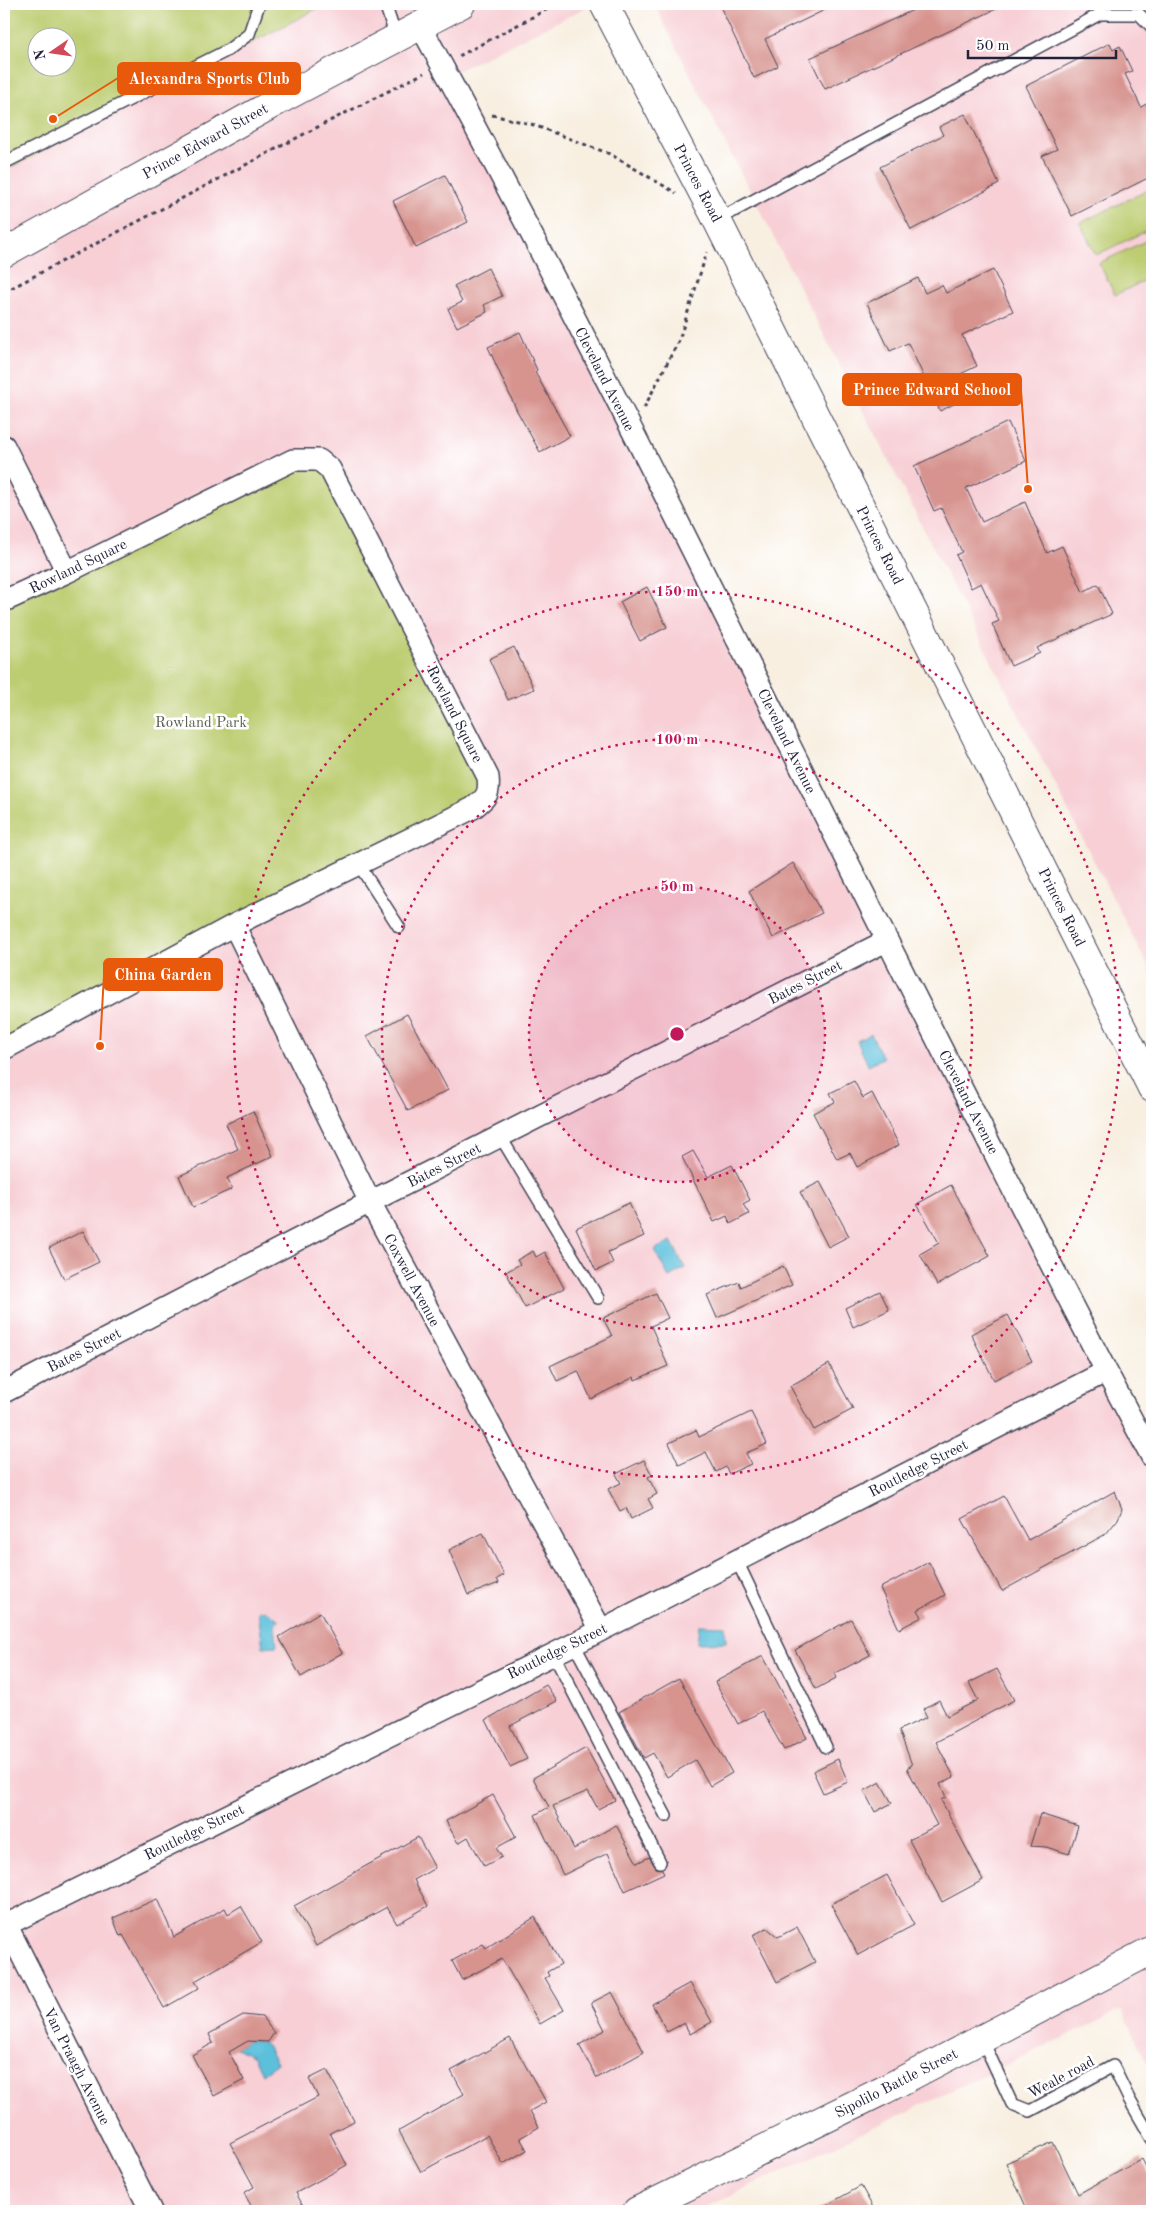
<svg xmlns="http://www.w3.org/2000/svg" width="1156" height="2215" viewBox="0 0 1156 2215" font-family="'Old Standard TT',serif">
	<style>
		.built { fill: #f7cfd5; fill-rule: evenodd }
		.green { fill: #bccc6f; stroke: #6f7755; fill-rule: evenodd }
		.water { fill: #5cc0db; stroke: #3f718b }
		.building { fill: #d7938e }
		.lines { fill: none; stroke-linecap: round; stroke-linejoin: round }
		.service-casing { stroke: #424154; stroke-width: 14 }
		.minor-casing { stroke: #424154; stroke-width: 24 }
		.secondary-casing { stroke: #424154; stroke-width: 30 }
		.path { stroke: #424154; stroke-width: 3; stroke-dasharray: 4 4; stroke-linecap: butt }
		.service { stroke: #fff; stroke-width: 11 }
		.minor { stroke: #fff; stroke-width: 21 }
		.secondary { stroke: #fff; stroke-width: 28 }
		.ring { fill: none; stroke: #c2185b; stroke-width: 2.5; stroke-dasharray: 2.5 5 }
		.labels { text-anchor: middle; stroke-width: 5; stroke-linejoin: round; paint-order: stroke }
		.street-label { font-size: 15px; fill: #22223b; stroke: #fff }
		.park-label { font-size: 15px; fill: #585e4d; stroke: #fff }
		.centre { fill: #c2185b; stroke: #fff; stroke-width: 2.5 }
		.ring-label { font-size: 15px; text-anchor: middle; font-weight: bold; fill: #c2185b; stroke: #fff; stroke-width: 5; stroke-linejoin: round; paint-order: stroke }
		.leader { fill: none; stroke: #e8590c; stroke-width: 2 }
		.callout-dot { fill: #e8590c; stroke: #fff; stroke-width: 2 }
		.callout { fill: #e8590c; stroke: #e8590c; stroke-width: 2 }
		.callout-label { font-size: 16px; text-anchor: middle; font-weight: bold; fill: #fff }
	</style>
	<rect width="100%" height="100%" fill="#fff"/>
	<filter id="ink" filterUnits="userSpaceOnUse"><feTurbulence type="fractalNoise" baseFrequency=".02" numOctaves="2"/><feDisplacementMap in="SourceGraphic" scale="10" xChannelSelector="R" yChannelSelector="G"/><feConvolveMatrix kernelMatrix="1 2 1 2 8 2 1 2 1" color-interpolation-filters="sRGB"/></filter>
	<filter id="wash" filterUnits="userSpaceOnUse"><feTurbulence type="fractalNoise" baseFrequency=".0096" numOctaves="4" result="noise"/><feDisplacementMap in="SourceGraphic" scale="20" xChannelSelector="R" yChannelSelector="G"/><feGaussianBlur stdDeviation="1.12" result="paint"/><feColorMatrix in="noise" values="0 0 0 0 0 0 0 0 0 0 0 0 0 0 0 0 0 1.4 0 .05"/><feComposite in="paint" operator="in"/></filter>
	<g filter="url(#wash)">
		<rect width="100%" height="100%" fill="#f8efe1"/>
		<path class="built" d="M4,4H593L455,72L1152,1471V2073L1122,2010L697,2211H4ZM38,38H68V68H38Z
			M654,4H1152V974Z"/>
		<path class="green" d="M4,4H326L4,171ZM38,38H68V68H38Z
			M1150,189L1152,194V228L1096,255L1080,223Z
			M1152,238V277L1115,295L1099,263Z
			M317,454L492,791L4,1044V598Z"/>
		<path class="water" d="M871,1034L883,1058L868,1065L857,1041Z
			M671,1241L685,1268L669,1277L654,1250Z
			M265,1610L280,1620L275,1624L277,1646L263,1647L258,1612Z
			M699,1625L725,1626L726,1642L697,1643Z
			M248,2041L264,2042L277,2063L262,2074L254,2057L236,2048Z"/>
		<g id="blocks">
			<path class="building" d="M719,4H837L765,39L778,66L754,78Z
				M926,4H1007L825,89L810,58Z
				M1110,43L1113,50L1120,46L1132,71L1125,74L1141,107L1152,101V176L1072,216L1042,156L1057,149L1026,86Z
				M965,114L999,184L911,230L880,167L943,135L939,127Z
				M445,175L468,222L416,248L393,201Z
				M488,268L502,296L484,305L487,312L457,327L448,309L462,302L454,286Z
				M993,270L1013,311L962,335L977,366L952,378L962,400L940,411L908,343L890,351L867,303L918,278L925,293L942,285L946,293Z
				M520,332L537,370L535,372L570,436L540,452L517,411L488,347Z
				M1008,422L1026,461L966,488L982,522L1025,502L1047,553L1062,546L1083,592L1098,584L1112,614L1037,648L1040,653L1011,666L992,624L999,621L981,583L971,588L956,555L962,552L941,508L934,511L914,466Z
				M647,587L667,627L640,641L620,602Z
				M514,647L534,689L508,700L489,659Z
				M793,863L822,913L773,938L749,891Z
				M407,1014L448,1090L408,1111L367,1036Z
				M854,1081L863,1098L872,1093L899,1145L857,1167L850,1153L837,1159L813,1113L835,1102L830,1093Z
				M253,1111L273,1156L227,1178L232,1189L193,1207L179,1176L238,1149L226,1124Z
				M693,1151L708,1177L732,1165L750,1200L743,1204L749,1214L730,1224L727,1216L714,1222L682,1157Z
				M820,1182L849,1236L828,1247L800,1192Z
				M951,1185L990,1256L937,1285L920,1254L939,1243L917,1204Z
				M629,1203L644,1236L608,1252L613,1263L596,1271L576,1228Z
				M83,1231L99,1262L64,1279L49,1248Z
				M533,1251L536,1257L545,1252L564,1288L525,1308L506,1272L520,1264L517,1260Z
				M783,1266L792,1285L717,1318L707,1295L739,1282L741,1287Z
				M880,1291L889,1310L853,1327L845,1308Z
				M656,1293L668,1318L651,1326L668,1366L635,1380L634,1377L591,1399L578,1371L557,1381L550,1366L612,1336L603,1318Z
				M1008,1315L1032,1361L994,1380L971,1334Z
				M829,1364L853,1409L814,1430L790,1386Z
				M751,1412L767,1444L746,1453L751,1464L729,1474L726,1467L716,1472L706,1452L679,1465L669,1443L696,1430L699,1437Z
				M644,1460L652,1475L648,1477L657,1494L648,1499L653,1508L631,1519L626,1508L620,1511L608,1489L621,1483L616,1474Z
				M1115,1491L1122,1509L1118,1519L1106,1534L1002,1591L962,1519L1004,1496L1028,1540Z
				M483,1533L504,1575L497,1579L499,1583L468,1595L449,1550Z
				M929,1562L945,1595L918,1610L922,1617L899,1629L880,1588Z
				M320,1612L342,1653L301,1677L279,1637Z
				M851,1619L870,1655L834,1674L836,1678L816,1689L795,1650Z
				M763,1656L807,1738L784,1750L762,1711L738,1724L715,1682Z
				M997,1669L1014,1700L936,1742L954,1777L940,1784L946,1797L941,1800L983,1880L942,1902L909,1840L937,1825L907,1768L912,1765L899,1730L927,1717L923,1709L939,1700L947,1716L978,1700L969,1683Z
				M679,1678L732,1773L710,1786L695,1760L667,1777L653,1753L644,1758L619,1712Z
				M546,1685L557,1701L510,1726L527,1759L510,1767L486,1720Z
				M586,1748L615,1800L598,1809L588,1791L553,1806L574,1849L616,1825L637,1863L649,1857L656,1868L662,1869L664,1873L625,1891L608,1853L563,1875L535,1815L549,1807L533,1778Z
				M838,1759L848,1782L823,1793L813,1771Z
				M880,1782L892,1803L875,1812L864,1791Z
				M493,1795L516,1837L496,1848L502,1857L484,1866L468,1837L458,1843L446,1821Z
				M1040,1814L1078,1826L1069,1854L1046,1847L1030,1846Z
				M418,1837L435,1868L414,1880L428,1906L397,1924L387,1907L316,1946L294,1906Z
				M887,1875L914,1925L858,1955L831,1904Z
				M157,1899L174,1937L225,1908L228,1914L241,1906L262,1942L195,1981L199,1988L164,2008L123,1935L120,1936L113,1918Z
				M535,1917L561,1964L547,1972L549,1976L545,1978L564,2010L540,2024L502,1959L462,1980L452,1961L483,1944L486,1948Z
				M797,1927L815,1962L777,1982L753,1935L767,1928L778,1937Z
				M690,1983L712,2022L690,2034L684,2023L667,2032L652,2004Z
				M612,1992L644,2052L597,2078L579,2045L605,2030L591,2003Z
				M243,2015L262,2017L274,2033L268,2042L248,2041L229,2052L244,2080L214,2096L192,2055L213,2043L209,2034Z
				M510,2038L546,2102L530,2111L539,2127L520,2138L527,2150L503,2164L487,2135L421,2172L399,2131L464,2094L451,2071Z
				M327,2070L354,2121L330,2133L347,2165L296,2193L306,2211H254L244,2193L254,2187L230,2143L318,2097L309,2079Z
				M1053,2142L1078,2194L1142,2159L1152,2179V2211H1028L1006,2163Z
				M861,2186L875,2211H816Z"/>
		</g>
	</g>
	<g filter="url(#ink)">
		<use href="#blocks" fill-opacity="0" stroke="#424154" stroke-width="1"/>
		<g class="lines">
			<g class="service-casing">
				<path id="service" d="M385,4L396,37
					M4,163L228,50L249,34L259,4
					M717,220L1100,14H1139L1152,27
					M359,865L399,927
					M500,1136L598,1298
					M737,1561L826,1747
					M574,1644L666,1816
					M553,1653L660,1862
					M982,2039L1012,2104L1030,2111L1113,2066L1129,2099L1152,2139"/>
			</g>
			<g class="minor-casing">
				<path id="minor" d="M420,25C611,375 782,735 963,1091C1025,1213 1086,1336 1152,1457
					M4,446L67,572
					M4,601L67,572L293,460H319L330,469L488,777C490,795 486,798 473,808L234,925L4,1049
					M234,925L370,1202L601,1630
					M4,1392L370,1202L886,941
					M4,1920L151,2211
					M6,1925L574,1644L1105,1372"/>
			</g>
			<g class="secondary-casing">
				<path id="secondary" d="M604,4L715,216L1152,1088
					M4,253L285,97L461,4
					M637,2211L884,2090L1152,1950"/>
			</g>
			<path class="path" d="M459,56L557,4
				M492,115L531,124L610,154L676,193
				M4,292L308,132L424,73
				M644,408L679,340L707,252"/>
			<use href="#service" class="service"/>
			<use href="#minor" class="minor"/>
			<use href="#secondary" class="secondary"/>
		</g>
	</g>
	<circle cx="677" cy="1034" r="148" fill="#c2185b" fill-opacity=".12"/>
	<g class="ring">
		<circle cx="677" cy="1034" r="148"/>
		<circle cx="677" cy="1034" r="295"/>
		<circle cx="677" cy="1034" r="443"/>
	</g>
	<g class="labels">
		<g class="street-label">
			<text transform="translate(205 141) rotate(-29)" y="5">Prince Edward Street</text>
			<text transform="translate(698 183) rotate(62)" y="5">Princes Road</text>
			<text transform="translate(605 379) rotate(63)" y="5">Cleveland Avenue</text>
			<text transform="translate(880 545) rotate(63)" y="5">Princes Road</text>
			<text transform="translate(78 566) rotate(-26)" y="5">Rowland Square</text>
			<text transform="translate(455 714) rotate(63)" y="5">Rowland Square</text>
			<text transform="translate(787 741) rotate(64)" y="5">Cleveland Avenue</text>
			<text transform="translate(1062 907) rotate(63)" y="5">Princes Road</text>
			<text transform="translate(805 982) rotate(-27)" y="5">Bates Street</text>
			<text transform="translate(969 1102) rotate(63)" y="5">Cleveland Avenue</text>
			<text transform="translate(444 1165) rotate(-27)" y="5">Bates Street</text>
			<text transform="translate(412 1280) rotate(62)" y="5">Coxwell Avenue</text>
			<text transform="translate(84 1350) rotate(-27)" y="5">Bates Street</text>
			<text transform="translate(918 1468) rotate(-27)" y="5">Routledge Street</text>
			<text transform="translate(557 1651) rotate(-26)" y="5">Routledge Street</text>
			<text transform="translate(194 1832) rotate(-26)" y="5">Routledge Street</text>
			<text transform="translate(77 2066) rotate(63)" y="5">Van Praagh Avenue</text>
			<text transform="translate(1061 2077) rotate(-28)" y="5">Weale road</text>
			<text transform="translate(896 2083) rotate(-27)" y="5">Sipolilo Battle Street</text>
		</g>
		<g class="park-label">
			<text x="201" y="727">Rowland Park</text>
		</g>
	</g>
	<circle cx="677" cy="1034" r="8" class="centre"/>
	<g class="ring-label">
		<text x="677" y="596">150 m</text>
		<text x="677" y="744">100 m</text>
		<text x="677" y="891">50 m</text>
	</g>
	<path class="leader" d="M53 119L118 78M1028 489L1021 390M100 1046L104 975"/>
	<g class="callout-dot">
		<circle cx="53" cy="119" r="5"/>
		<circle cx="1028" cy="489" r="5"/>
		<circle cx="100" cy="1046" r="5"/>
	</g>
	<g class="callout">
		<rect x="118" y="63" width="182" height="31" rx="5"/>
		<rect x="843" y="374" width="178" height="31" rx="5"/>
		<rect x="104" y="959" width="118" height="31" rx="5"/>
	</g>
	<g class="callout-label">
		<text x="209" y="84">Alexandra Sports Club</text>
		<text x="932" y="395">Prince Edward School</text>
		<text x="163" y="980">China Garden</text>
	</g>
	<rect width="1156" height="2215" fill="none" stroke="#fff" stroke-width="20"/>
	<g transform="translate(52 52) rotate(257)"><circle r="24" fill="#ffffff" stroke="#a7a7b1"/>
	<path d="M0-4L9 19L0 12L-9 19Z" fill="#d1495b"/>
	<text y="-8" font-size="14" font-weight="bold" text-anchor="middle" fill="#22223b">N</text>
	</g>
	<path d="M968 50v8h148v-8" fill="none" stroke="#22223b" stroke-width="2.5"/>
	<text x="976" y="50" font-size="15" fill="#22223b" stroke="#ffffff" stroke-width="4" paint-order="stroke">50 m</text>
</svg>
